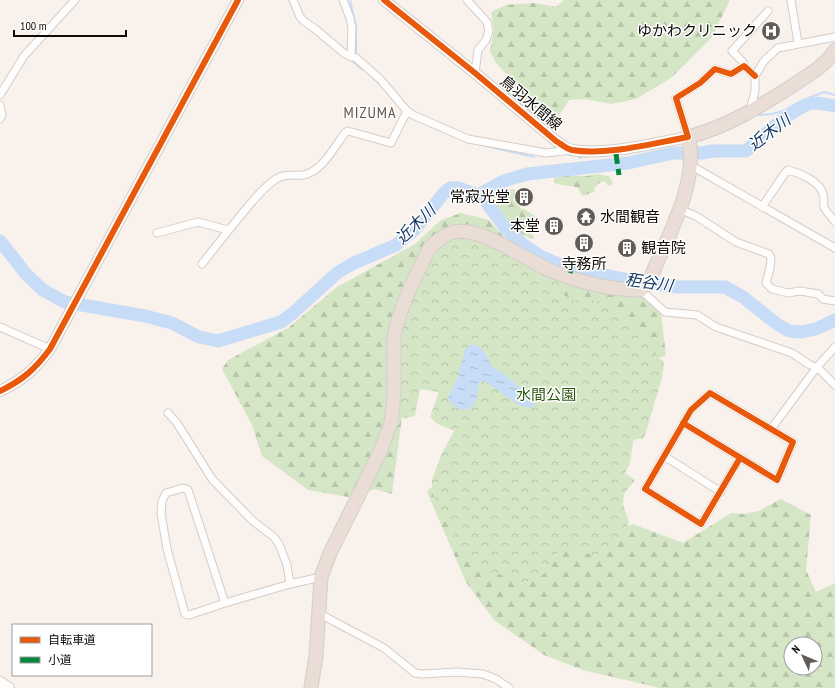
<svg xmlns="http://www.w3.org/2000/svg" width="835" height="688" viewBox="0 0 835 688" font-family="'PT Sans Narrow','Noto Sans JP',sans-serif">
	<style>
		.forest { fill: url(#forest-firs); fill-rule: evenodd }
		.park { fill: url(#park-crowns) }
		.water { fill: url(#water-ripples) }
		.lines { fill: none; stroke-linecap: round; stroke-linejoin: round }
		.stream { stroke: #c7dcf6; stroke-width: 2 }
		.river { stroke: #c7dcf6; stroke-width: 13 }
		.street-casing { stroke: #d4cdc8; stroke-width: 9 }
		.secondary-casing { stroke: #d4cdc8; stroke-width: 12 }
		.highway-casing { stroke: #d2cecb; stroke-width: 15 }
		.street { stroke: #fefdfc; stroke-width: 7 }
		.secondary { stroke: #fefdfc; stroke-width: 10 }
		.highway { stroke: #eaddd5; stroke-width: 13 }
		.quiet { stroke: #00873e; stroke-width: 5; stroke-dasharray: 10 5; stroke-linecap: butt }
		.cycleway-casing { stroke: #fff; stroke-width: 8 }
		.cycleway { stroke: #e8590c; stroke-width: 6 }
		.labels { text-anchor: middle; stroke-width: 3; stroke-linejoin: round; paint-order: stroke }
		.poi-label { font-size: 15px; fill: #100a06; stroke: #fff; text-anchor: end }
		.street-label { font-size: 15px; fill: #100a06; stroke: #fff }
		.park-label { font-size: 15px; fill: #2c5911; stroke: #fff }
		.neighbourhood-label { font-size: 16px; letter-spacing: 1px; fill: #645549; stroke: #fff }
		.water-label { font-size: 16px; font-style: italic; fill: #113760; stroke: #fff }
	</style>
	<defs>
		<pattern id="forest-firs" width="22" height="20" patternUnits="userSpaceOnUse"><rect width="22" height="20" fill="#d5e6c6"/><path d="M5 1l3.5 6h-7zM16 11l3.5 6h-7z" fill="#b6c4a9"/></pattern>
		<pattern id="park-crowns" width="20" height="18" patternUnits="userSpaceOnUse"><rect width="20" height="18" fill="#d5e6c6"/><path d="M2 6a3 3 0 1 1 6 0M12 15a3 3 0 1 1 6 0" fill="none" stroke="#b6c4a9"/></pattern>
		<pattern id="water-ripples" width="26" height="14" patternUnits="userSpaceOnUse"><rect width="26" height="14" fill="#c7dcf6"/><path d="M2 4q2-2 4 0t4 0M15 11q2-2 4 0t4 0" fill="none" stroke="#aabbd1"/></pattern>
	</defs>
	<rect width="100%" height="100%" fill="#f9f1eb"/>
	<path class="forest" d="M564,0H730L712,37L671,78L636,99L611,104L586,99L569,100L558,117L542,125L500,89L509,77L496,63L490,51L494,29L491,12L506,5L534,3L556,7Z
		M598,174L610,177L613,184L608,186L605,181C597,183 595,186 594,192L582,196L578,188C570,184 561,187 554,182V178L559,175L586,176Z
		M513,189L515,190V196L513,200L522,209H524L536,217V219L529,229L530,232L534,237L533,239H531L509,227L493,200L492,198L495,193Z
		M461,213L489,220L509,243L559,268L643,295L661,313L666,356L645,361L415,315L392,494L375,489L348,497L308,490L262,456L252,425L222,369L228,360L288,328L337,287L415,244L441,220Z
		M460,455L605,536L633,524L683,543L731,513L743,514L759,511L781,499L811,515L806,570L816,592L835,583V688H660L583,670L544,655L494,620L466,582L427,492ZM791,644H815V668H791Z"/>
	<path class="park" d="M470,237L482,239L509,256L545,274L565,282L561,293L574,301C583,298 594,299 603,304C607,307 609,309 615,309L638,326L652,351L664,362L662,378L645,435L643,439H636L633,441L630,464L625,473L635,480L624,494L623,504L629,522L624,535L603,553L593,556L580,550L563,547C554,554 555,562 548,570C541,578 528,581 519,584L505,576L475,567L463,557L449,524L435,501L432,491V480L442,453L454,431C444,426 437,426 430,417L439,392L420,389L415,416L406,418L399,416L401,387L399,333L419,282C423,275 425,268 428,262C433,252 447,241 457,238C461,238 466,238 470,237Z"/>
	<path class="water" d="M472,344L479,347L484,351L492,367L504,374L532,398L534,405L532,408L520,406L483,380L479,383C478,389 478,396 475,402C468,416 454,409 448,398L458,377L465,350L469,346Z"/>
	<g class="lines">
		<path class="stream" d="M350,0L356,26V54
			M349,59L356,64
			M356,64L362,69L363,68
			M372,77L381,85
			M759,115L772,114L783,111L801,101L824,92L835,95
			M473,143L534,157
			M579,158L587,156"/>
		<path class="river" d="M478,195L504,181L527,174L628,163L673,153H702L713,151H746C763,136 787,113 808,104C816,101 827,105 835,106
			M0,241L26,274L43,290L65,302L145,316L172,323L199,337L218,341L281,322L293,313L337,273L352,264L396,245L415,229L443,194L450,188H459L478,195L484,199L506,229L524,245L540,256L565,267L629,280L677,287H725L743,297L777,324L789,331L801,332L816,329L835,320"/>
		<g class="street-casing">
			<path id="street" d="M293,0L300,17L305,22L314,28L345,54L356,58L380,79L407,111L413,115L468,139L546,153L571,150
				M343,0L350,18L352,28L351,57
				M467,0L487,22L489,31L486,40L478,50L475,73
				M791,0L798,43
				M744,66L743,62L732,51L768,11
				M0,95L24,56L75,0
				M0,105L2,115L0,119
				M750,111L755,91V76L764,61L778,48L835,37
				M688,137L676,98L700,83L715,69L731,74L744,66L755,76
				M690,165L835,248
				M762,207L785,173L788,170C799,173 820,181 823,194C825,198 823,203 824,207C826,212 832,217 835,222
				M679,209L696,216L736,242L769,254L771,258L770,268L766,283L772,289L788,293L800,291L818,294L823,299L835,301
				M157,233L198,222L228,230
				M202,264C216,246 231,227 246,209C255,198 264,187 276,179C285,173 293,176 303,175C322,172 334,147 345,133L348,131L391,143L407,111
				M641,290L665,312L697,315L716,327L792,353L810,365L817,367L835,385
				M0,327L50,349
				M168,413L177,423L212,479L253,521L274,537L279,544L287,565L290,584
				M683,423L777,480L793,442L710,393L691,410L645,489L701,524L740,458
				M771,429L817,367L835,347
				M664,456L721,492
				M183,488L188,490L225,603L189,615L185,614L167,549L161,513L162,501L166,493Z
				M225,603L290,584L321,577
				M318,613L384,648L415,673L422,674L457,672L483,674L496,679L509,688"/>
		</g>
		<g class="secondary-casing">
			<path id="secondary" d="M384,0L475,73L556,141C561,144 567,149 572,150C606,156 654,143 688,137
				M0,391C23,380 35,369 50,349L238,0
				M0,682L9,688"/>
		</g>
		<g class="highway-casing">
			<path id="highway" d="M311,688L316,656L321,577L330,553L379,454L391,423L394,395V336C399,312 410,287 421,265C424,260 426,253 429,249C435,242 445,234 454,232C481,226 525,260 552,271C579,282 611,290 641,290C649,285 655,267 659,258C674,225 699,174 688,137C727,127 761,106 795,84C810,74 825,66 835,50"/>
		</g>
		<use href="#street" class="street"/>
		<use href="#secondary" class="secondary"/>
		<use href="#highway" class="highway"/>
		<path class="quiet" d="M616,154L619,175
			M570,273L574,259"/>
		<g class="cycleway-casing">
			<path id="cycleway" d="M384,0L475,73L556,141C561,144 567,149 572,150C606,156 654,143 688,137L676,98L700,83L715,69L731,74L744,66L755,76
				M0,391C23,380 35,369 50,349L238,0
				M683,423L777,480L793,442L710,393L691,410L645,489L701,524L740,458"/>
		</g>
		<use href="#cycleway" class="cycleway"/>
	</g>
	<defs>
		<g id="hospital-disc" transform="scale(1)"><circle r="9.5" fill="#625b56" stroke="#fff"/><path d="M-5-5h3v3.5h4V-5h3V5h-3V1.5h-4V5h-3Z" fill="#fff"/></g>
		<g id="building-disc" transform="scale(1)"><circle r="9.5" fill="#625b56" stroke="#fff"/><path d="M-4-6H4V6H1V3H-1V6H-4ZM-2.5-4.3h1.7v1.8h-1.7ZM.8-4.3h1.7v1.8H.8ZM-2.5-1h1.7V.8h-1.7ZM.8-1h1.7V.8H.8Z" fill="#fff"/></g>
		<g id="temple-disc" transform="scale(1)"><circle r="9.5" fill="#625b56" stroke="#fff"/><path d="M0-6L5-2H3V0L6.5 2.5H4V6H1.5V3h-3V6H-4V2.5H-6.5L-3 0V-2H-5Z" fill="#fff"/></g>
	</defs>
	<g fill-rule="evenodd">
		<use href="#hospital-disc" x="771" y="31"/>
		<use href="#building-disc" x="524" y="197"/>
		<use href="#temple-disc" x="586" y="217"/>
		<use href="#building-disc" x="554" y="226"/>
		<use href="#building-disc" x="584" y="243"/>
		<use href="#building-disc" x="627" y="248"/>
	</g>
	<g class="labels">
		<g class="poi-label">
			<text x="757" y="36">ゆかわクリニック</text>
			<text x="510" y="202">常寂光堂</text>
			<text x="600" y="222" text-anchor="start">水間観音</text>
			<text x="540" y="231">本堂</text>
			<text x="641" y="253" text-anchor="start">観音院</text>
			<text x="584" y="269" text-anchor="middle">寺務所</text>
		</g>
		<g class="street-label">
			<text transform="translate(531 103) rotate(40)" y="5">鳥羽水間線</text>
		</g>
		<g class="park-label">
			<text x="546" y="400">水間公園</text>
		</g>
		<g class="neighbourhood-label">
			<text x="370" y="118">MIZUMA</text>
		</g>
		<g class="water-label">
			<text transform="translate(769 132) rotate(-37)" y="6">近木川</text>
			<text transform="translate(415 224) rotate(-44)" y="6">近木川</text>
			<text transform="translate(649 282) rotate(8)" y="6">秬谷川</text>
		</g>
	</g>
	<rect x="12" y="624" width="140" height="52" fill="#ffffff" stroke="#9f9d9b"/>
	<rect x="20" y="637" width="20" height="6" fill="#e8590c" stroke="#9f9d9b"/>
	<text x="48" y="644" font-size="12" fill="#100a06">自転車道</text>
	<rect x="20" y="657" width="20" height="6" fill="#00873e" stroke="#9f9d9b"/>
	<text x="48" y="664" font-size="12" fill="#100a06">小道</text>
	<g transform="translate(803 656) rotate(314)"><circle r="19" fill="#ffffff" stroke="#9f9d9b"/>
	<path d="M0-3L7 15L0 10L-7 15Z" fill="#625b56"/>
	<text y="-6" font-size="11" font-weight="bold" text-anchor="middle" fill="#100a06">N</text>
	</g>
	<path d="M14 30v6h112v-6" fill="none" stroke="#100a06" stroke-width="2"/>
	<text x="20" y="30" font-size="12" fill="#100a06" stroke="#ffffff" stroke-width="3" paint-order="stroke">100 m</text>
</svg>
